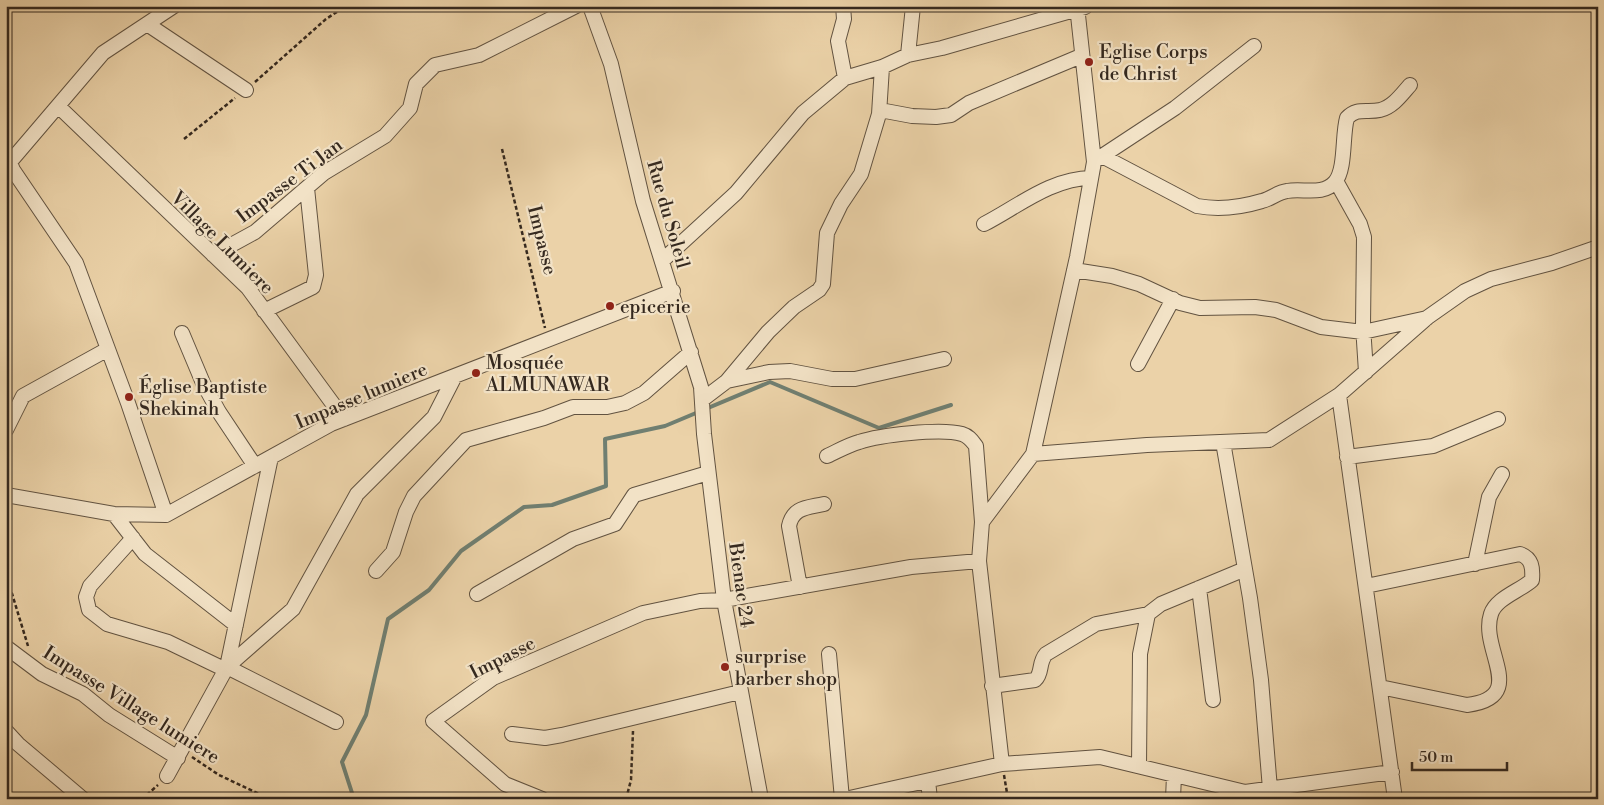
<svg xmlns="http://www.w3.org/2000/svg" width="1604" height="805" viewBox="0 0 1604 805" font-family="'Libre Bodoni',serif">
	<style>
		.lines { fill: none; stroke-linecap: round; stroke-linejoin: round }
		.stream { stroke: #707f71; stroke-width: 4 }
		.street-casing { stroke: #625341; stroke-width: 16 }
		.path { stroke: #35291f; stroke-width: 2.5; stroke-dasharray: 4 2.5; stroke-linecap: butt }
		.street { stroke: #f2e2c6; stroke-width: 14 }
		.poi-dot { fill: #8f2418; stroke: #f2e2c6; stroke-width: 2 }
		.labels { text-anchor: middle; stroke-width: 4.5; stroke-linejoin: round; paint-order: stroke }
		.poi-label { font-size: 19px; fill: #35291f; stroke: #f2e2c6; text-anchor: start }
		.street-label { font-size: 19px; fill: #35291f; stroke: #f2e2c6 }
	</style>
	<rect width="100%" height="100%" fill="#ebd2a8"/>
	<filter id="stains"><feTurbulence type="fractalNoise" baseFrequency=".004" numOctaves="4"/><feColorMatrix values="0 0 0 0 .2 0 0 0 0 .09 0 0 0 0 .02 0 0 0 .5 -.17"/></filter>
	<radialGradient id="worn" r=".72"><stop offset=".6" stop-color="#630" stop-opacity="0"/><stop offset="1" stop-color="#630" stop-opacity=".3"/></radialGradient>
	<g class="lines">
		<path class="stream" d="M354,799L342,762L366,715L388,619L429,590L461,551L524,507L552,505L606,486L605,439L665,426L770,382L879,428L951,405"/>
		<g class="street-casing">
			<path id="street" d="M590,6L611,64L643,201L701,387L704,434L724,600L761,799
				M843,6L844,19L838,41L845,78
				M147,24L246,90
				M908,55L913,6
				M58,106L248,288L344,419
				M880,110L912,116L936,117L951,115L969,103L1081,56
				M6,153L13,170L76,263L128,403L166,515
				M1102,156L1197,206C1218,210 1242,207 1262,201C1271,199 1278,192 1287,191C1303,188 1323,196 1335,182C1346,169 1342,135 1347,118C1357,107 1367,113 1380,110C1393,107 1402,94 1410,85
				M1096,160L1175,108L1254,46
				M8,168L10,162L103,53L174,6
				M1336,181L1360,224L1364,237L1363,326L1366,372
				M984,224C1017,207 1052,178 1091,178
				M213,255L255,232L324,173L385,136L410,108L416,84L435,65L479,55L576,6
				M663,260L736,193L803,113L845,78L882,67L908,55L942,48L1085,7
				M1074,270L1112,276L1139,284L1180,303L1200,308L1255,307L1276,310L1321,327L1363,332L1427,318
				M264,311L313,287L316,275L307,188
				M182,333L203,383L219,412L255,466
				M1138,364L1173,299
				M727,381L769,372L790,371L832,379H855L944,359
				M1339,395L1395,799
				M702,400L727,381L768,332L794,307L819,290L823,284L827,233L841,204L861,174L879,114L882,67
				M6,430L23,396L108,349
				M1223,442L1250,598L1261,680L1270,789
				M1033,454L1147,445L1269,440L1339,395L1428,317L1465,291L1491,279L1552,263L1598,247
				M827,456C838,451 848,445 859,442C880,435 941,428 962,434C969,436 972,441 976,446L982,522
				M271,457L227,667L293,609L357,494L434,417L455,376
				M1347,457L1433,446L1498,419
				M6,495L114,514L166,515L331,424L673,291
				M114,514L145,554L236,625
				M133,538L90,586L86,597L89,610L107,624L168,642L226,670
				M1475,564L1489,497L1502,474
				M376,571L393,552L406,512L414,496L466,440L544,418L573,407H607L625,403L644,393L691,352
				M1366,586L1520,554C1532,558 1533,568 1532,580C1520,591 1496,598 1491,614C1479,650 1530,697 1467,705L1380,687
				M800,587L789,526C793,507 807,508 824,504
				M1199,588L1213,700
				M477,594L573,539L615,524L634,495L708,473
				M6,647L42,674L83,694L109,715L178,758
				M829,654L842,799
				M992,686L1035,680C1043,673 1038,663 1046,654L1096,624L1148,614
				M6,731L18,744L83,799
				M512,734L545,738L562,735L740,692
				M1002,764L979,561L982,522L1033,454L1077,257L1094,162L1077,6
				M1139,766L1140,654L1148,614L1161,604L1245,569
				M167,776L227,667L336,722
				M928,781L930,799
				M542,799L505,784L433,721L493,678L643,613L700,601L724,600L911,567L979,561
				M845,799L1002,764L1100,757L1245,792L1392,772
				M1173,799L1174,775"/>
		</g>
		<path class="path" d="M255,82L326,19L346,6
			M184,139L235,98
			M502,149L545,328
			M6,574L28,646
			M192,757L219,775L270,799
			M1004,775L1008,799
			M142,799L158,785
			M626,799L631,780L633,731"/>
		<use href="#street" class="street"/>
	</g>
	<g class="poi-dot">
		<circle cx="1089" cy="62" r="5"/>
		<circle cx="610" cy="306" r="5"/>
		<circle cx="476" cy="373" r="5"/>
		<circle cx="129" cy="397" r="5"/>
		<circle cx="725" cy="667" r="5"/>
	</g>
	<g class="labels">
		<g class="poi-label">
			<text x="1099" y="58">Eglise Corps<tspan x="1099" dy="22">de Christ</tspan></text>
			<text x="620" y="313">epicerie</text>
			<text x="486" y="369">Mosquée<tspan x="486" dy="22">ALMUNAWAR</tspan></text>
			<text x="139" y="393">Église Baptiste<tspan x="139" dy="22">Shekinah</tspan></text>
			<text x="735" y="663">surprise<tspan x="735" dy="22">barber shop</tspan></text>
		</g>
		<g class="street-label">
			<text transform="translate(289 180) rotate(-37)" y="7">Impasse Ti Jan</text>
			<text transform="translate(669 214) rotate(74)" y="7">Rue du Soleil</text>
			<text transform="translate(543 240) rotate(76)" y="7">Impasse</text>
			<text transform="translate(223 242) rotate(45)" y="7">Village Lumiere</text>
			<text transform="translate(361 395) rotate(-23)" y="7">Impasse lumiere</text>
			<text transform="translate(742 585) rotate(82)" y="7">Bienac 24</text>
			<text transform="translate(502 657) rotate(-27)" y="7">Impasse</text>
			<text transform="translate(132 704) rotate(32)" y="7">Impasse Village lumiere</text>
		</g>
	</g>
	<rect width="1604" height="805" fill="none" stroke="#ebd2a8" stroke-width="25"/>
	<rect x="8" y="8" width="1589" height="790" fill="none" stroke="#35291f" stroke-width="2.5"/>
	<rect x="12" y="12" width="1579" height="780" fill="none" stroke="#35291f"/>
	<path d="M1412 762v8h95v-8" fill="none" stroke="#35291f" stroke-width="2.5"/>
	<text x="1419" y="762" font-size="15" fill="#35291f" stroke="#f2e2c6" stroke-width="4" paint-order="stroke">50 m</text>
	<rect width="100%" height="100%" filter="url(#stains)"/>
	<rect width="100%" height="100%" fill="url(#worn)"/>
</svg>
